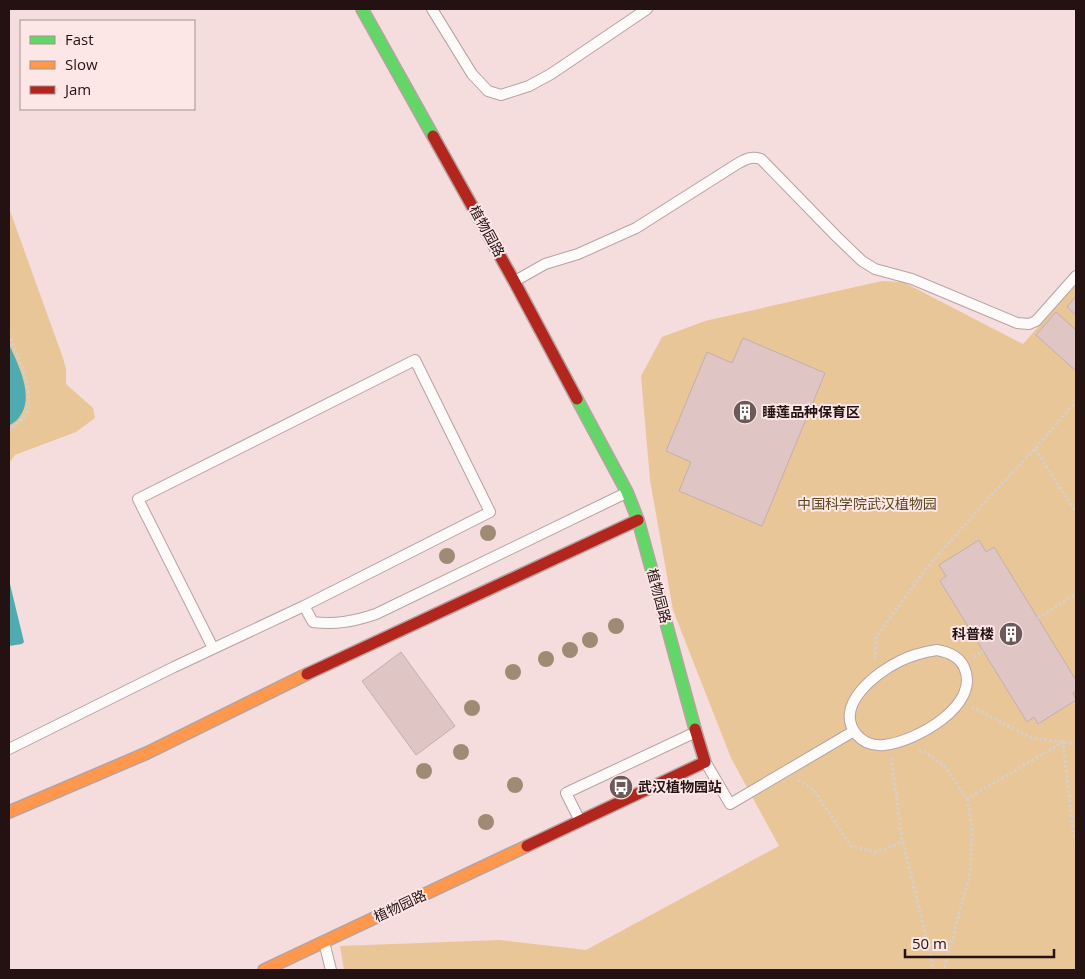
<svg xmlns="http://www.w3.org/2000/svg" width="1085" height="979" viewBox="0 0 1085 979" font-family="'Open Sans','Noto Sans SC',sans-serif">
	<style>
		.green { fill: #e9c697 }
		.water { fill: #4fabaf }
		.building { fill: #dfc5c4; stroke: #c2afae }
		.lines { fill: none; stroke-linecap: round; stroke-linejoin: round }
		.lane-casing { stroke: #b6a3a2; stroke-width: 12 }
		.fast-casing { stroke: #b6a3a2; stroke-width: 14 }
		.slow-casing { stroke: #b6a3a2; stroke-width: 14 }
		.jam-casing { stroke: #b6a3a2; stroke-width: 14 }
		.path { stroke: #d5cfce; stroke-width: 3; stroke-dasharray: 2.5 2.5; stroke-linecap: butt }
		.lane { stroke: #fdfafa; stroke-width: 10 }
		.fast { stroke: #63d668; stroke-width: 11 }
		.slow { stroke: #ff974d; stroke-width: 11 }
		.jam { stroke: #b3261e; stroke-width: 11 }
		.tree { fill: #a08a74 }
		.labels { text-anchor: middle; stroke-width: 4; stroke-linejoin: round; paint-order: stroke }
		.street-label { font-size: 14px; fill: #231211; stroke: #fce7e6 }
		.poi-label { font-size: 14px; font-weight: bold; fill: #231211; stroke: #fce7e6; text-anchor: start }
		.park-label { font-size: 14px; fill: #5c471f; stroke: #fce7e6 }
	</style>
	<rect width="100%" height="100%" fill="#f4dddc"/>
	<path class="green" d="M9,208L63,358L66,369V384L93,408L95,418L76,432L15,455L9,463Z
		M882,281L903,282L1023,344L1076,285V970H344L340,946L500,940L586,950L779,846L731,758L673,610L650,480L641,376L662,337L705,321Z"/>
	<path class="water" d="M9,344C17,363 35,395 20,416C18,420 13,423 9,426Z
		M9,580L24,642L22,644L9,646Z"/>
	<path class="building" d="M1076,296V315L1067,307Z
		M1056,312L1076,330V371L1036,335Z
		M743,338L825,373L762,526L679,491L691,462L666,451L707,352L732,363Z
		M979,540L986,552L994,547L1076,680V691L1073,693L1076,700L1038,724L1034,717L1027,722L940,581L946,576L939,565Z
		M401,652L455,726L416,755L362,681Z"/>
	<g class="lines">
		<g class="lane-casing">
			<path id="lane" d="M432,9L472,74L488,91L501,95L529,86L551,74L647,9
				M515,281L545,264L578,254L636,228L737,164C746,159 751,156 761,159L837,237L862,261L875,269L912,279L1017,323L1029,324L1036,321L1076,276
				M213,648L138,499L415,360L490,512L304,606
				M937,650C948,652 959,656 964,667C982,705 915,742 884,745C874,746 864,743 857,735C832,706 877,672 900,661C912,655 924,652 937,650Z
				M9,749L174,667L304,606L313,622C336,625 355,621 376,614L626,493
				M706,763L730,804L854,731
				M579,819L566,793L696,732
				M324,942L331,970"/>
		</g>
		<g class="fast-casing">
			<path id="fast" d="M362,9L433,136
				M577,399L627,492L638,520L695,729"/>
		</g>
		<g class="slow-casing">
			<path id="slow" d="M9,812L147,753L307,674
				M264,970L527,846"/>
		</g>
		<g class="jam-casing">
			<path id="jam" d="M433,136L514,281L577,399
				M307,674L638,520
				M527,846L705,762L695,729"/>
		</g>
		<path class="path" d="M9,334C17,355 34,388 27,410C25,419 16,425 9,430
			M1035,449L1076,512
			M1038,618L1076,594
			M974,657L983,651
			M875,659L876,637L926,569L992,494L1035,449L1076,401
			M972,707L1032,738L1076,744
			M919,751H923L945,766L967,799L972,828L970,874L945,966V970
			M891,758L902,838L933,966L935,970
			M798,780L814,790L851,846L875,852L904,842
			M967,799L1063,742L1073,830L1076,842"/>
		<use href="#lane" class="lane"/>
		<use href="#fast" class="fast"/>
		<use href="#slow" class="slow"/>
		<use href="#jam" class="jam"/>
	</g>
	<g class="tree">
		<circle cx="488" cy="533" r="8"/>
		<circle cx="447" cy="556" r="8"/>
		<circle cx="616" cy="626" r="8"/>
		<circle cx="590" cy="640" r="8"/>
		<circle cx="570" cy="650" r="8"/>
		<circle cx="546" cy="659" r="8"/>
		<circle cx="513" cy="672" r="8"/>
		<circle cx="472" cy="708" r="8"/>
		<circle cx="461" cy="752" r="8"/>
		<circle cx="424" cy="771" r="8"/>
		<circle cx="515" cy="785" r="8"/>
		<circle cx="486" cy="822" r="8"/>
	</g>
	<defs>
		<g id="building-disc" transform="scale(1.25)"><circle r="9.5" fill="#6c5958" stroke="#fce7e6"/><path d="M-4-6H4V6H1V3H-1V6H-4ZM-2.5-4.3h1.7v1.8h-1.7ZM.8-4.3h1.7v1.8H.8ZM-2.5-1h1.7V.8h-1.7ZM.8-1h1.7V.8H.8Z" fill="#fff"/></g>
		<g id="bus-disc" transform="scale(1.25)"><circle r="9.5" fill="#6c5958" stroke="#fce7e6"/><path d="M-5-6H5V4H4V6H2V4H-2V6H-4V4H-5ZM-3.5-4V0h7V-4ZM-3.5 1.2v1.5H-2V1.2ZM2 1.2v1.5H3.5V1.2Z" fill="#fff"/></g>
	</defs>
	<g fill-rule="evenodd">
		<use href="#building-disc" x="745" y="412"/>
		<use href="#building-disc" x="1011" y="634"/>
		<use href="#bus-disc" x="621" y="787"/>
	</g>
	<g class="labels">
		<g class="street-label">
			<text transform="translate(487 231) rotate(61)" y="5">植物园路</text>
			<text transform="translate(659 596) rotate(75)" y="5">植物园路</text>
			<text transform="translate(400 906) rotate(-25)" y="5">植物园路</text>
		</g>
		<g class="poi-label">
			<text x="762" y="417">睡莲品种保育区</text>
			<text x="994" y="639" text-anchor="end">科普楼</text>
			<text x="638" y="792">武汉植物园站</text>
		</g>
		<g class="park-label">
			<text x="867" y="509">中国科学院武汉植物园</text>
		</g>
	</g>
	<rect width="1085" height="979" fill="none" stroke="#231211" stroke-width="20"/>
	<rect x="20" y="20" width="175" height="90" fill="#fce7e6" stroke="#a59291"/>
	<rect x="30" y="36" width="25" height="8" fill="#63d668" stroke="#a59291"/>
	<text x="65" y="45" font-size="15" fill="#231211">Fast</text>
	<rect x="30" y="61" width="25" height="8" fill="#ff974d" stroke="#a59291"/>
	<text x="65" y="70" font-size="15" fill="#231211">Slow</text>
	<rect x="30" y="86" width="25" height="8" fill="#b3261e" stroke="#a59291"/>
	<text x="65" y="95" font-size="15" fill="#231211">Jam</text>
	<path d="M905 949v8h149v-8" fill="none" stroke="#231211" stroke-width="2.5"/>
	<text x="912" y="949" font-size="15" fill="#231211" stroke="#fce7e6" stroke-width="4" paint-order="stroke">50 m</text>
</svg>
